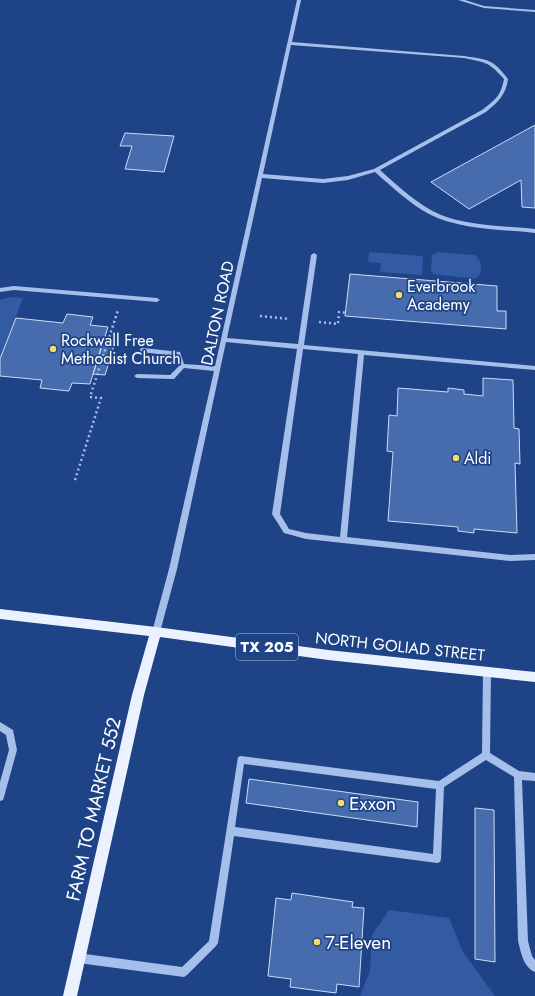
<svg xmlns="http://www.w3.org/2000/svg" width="535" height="996" viewBox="0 0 535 996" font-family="Jost,sans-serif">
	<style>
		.green { fill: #325ba3 }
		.building { fill: #466cae; stroke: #cbdcf8 }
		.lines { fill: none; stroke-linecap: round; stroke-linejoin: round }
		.path { stroke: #a6bfea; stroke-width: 2.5; stroke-dasharray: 2 3; stroke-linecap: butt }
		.minor { fill: #a6bfea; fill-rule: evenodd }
		.major { fill: #ebf1fe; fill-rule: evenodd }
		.poi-dot { fill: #f9db66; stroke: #1e4386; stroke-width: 1.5 }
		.labels { text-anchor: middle; stroke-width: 3.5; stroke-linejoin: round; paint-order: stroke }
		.shield { fill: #1e4386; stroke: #bcc7db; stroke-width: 1 }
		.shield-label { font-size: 15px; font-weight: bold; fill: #fff }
		.poi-label { font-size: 16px; fill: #fff; stroke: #1e4386; text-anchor: start }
		.street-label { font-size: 16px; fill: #fff; stroke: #1e4386 }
		.near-poi-label { font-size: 19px; fill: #fff; stroke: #1e4386; text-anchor: start }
		.near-street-label { font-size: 19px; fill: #fff; stroke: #1e4386 }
	</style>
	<rect width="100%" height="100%" fill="#1e4386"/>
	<path class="green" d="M369,252L423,256L422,275L380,272L381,263L368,262Z
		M438,252L474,255C483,259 484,276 474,279L434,274L431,271L432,255Z
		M11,297L23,298L0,359V300Z
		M389,910L449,918L463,952L495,996H360L370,971L372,935Z"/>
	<path class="building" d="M535,125V208L522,207L521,180L469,209L431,182Z
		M125,133L174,136L164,172L125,169L132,146H120Z
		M350,274L497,286V311H506V329L345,316Z
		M67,314L93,317L90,325L108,327L90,384L72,383L69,391L40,388L42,380L0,376V359L16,318L63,323Z
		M104,338L116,339L105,375L93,374Z
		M483,378L513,380L514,428L519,429L520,464L515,463L517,533L474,529V533L458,531V527L388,521L393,452L387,451L389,415L397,416L398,388L448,392V388L464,390V394L483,396Z
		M249,779L418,802L417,827L246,803Z
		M475,808L494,810L495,962L475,959Z
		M292,893L353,902L352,907L364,908L359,987L337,984L336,993L290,987L291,979L268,976L276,898L291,900Z"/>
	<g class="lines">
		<path class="path" d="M260,316L290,319
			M319,322L338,324L339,312L346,313
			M75,480L101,398L90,397L118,310"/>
		<path class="minor" d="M297,0H301L292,42L464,56C488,60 492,58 508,79C506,95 498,102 486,112L380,170C399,187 418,205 441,215C468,226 506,226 535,229V233C500,229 460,230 429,214C409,203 392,187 375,172L348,180L323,183L262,178L227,338L298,344L311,255L314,253L317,255L304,345L535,366V370L364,355L347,537L510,555L535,554V560L510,561L306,539L284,533L272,514L297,349L226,342L177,569L160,632L159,634L156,635L153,634L152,632L169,569L214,371L184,368L174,379H172L137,378L134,376L137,374L170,375L179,366L176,356L141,352L140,350L141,348H143L180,352L184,364L215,366ZM291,45L464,58C486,63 488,61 504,79C501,96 495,100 482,110L374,169L348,176L323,179L263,174ZM303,349L358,354L340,537L306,533L289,529L280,514Z
			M458,0H465L484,6L535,10V12L484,8Z
			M14,286L157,298L160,300L157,302L14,290L0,292V288Z
			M487,668L490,669L491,672L490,753L519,771L535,773V781L522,780L528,941L532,956L535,960V972C523,967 521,952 518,941L514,777L486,760L444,787L441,859L440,862L437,863L234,836L218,943L216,946L187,975L184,977L78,963L75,961L73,958L75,955L78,953L182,967L209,941L238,757L241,756L439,781L482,753L483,672L484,669ZM244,764L436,789L433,854L235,827Z
			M0,722L13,730L17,750L4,797L3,800L0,801V782L9,750L6,735L0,731Z"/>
		<path class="major" d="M0,609L156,627L328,650L535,672V682L328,660L160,637L144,695L77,996H63L132,695L149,636L0,619Z"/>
	</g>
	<g class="poi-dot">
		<circle cx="399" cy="295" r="4"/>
		<circle cx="53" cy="349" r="4"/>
		<circle cx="456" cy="458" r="4"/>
		<circle cx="341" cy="803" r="4"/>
		<circle cx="317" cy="942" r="4"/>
	</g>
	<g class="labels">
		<rect class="shield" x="236" y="634" width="62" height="26" rx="3"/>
		<g class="shield-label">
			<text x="267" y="652">TX 205</text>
		</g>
		<g class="poi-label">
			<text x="407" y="292">Everbrook<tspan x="407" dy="18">Academy</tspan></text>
			<text x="61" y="346">Rockwall Free<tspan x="61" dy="18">Methodist Church</tspan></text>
			<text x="464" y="464">Aldi</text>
		</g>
		<g class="street-label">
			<text transform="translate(217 313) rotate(-78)" y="6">DALTON ROAD</text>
			<text transform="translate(400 646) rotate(6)" y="6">NORTH GOLIAD STREET</text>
		</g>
		<g class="near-poi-label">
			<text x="349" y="810">Exxon</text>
			<text x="325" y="949">7-Eleven</text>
		</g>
		<g class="near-street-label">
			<text transform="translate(93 809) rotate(-77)" y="7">FARM TO MARKET 552</text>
		</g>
	</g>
</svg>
